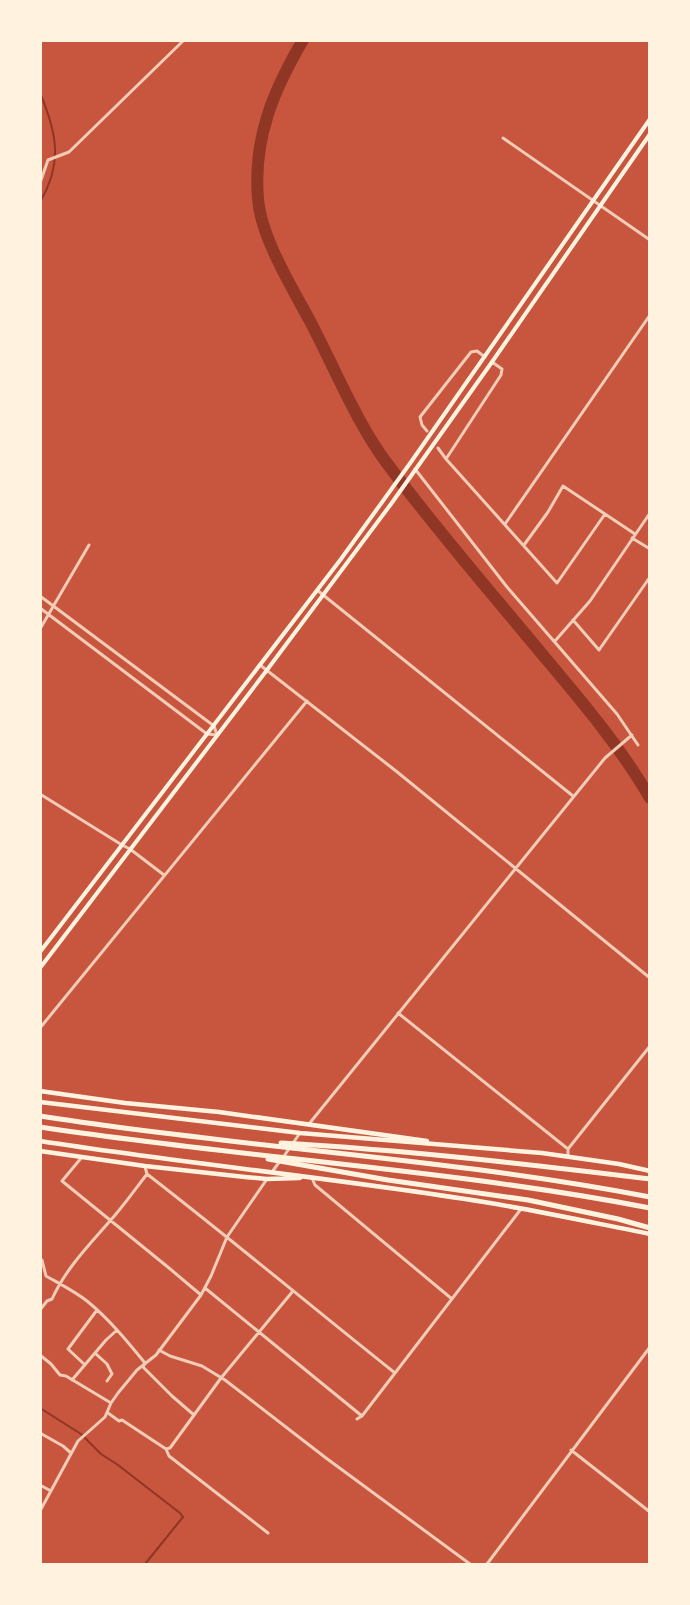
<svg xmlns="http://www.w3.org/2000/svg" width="690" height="1605" viewBox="0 0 690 1605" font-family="Raleway,sans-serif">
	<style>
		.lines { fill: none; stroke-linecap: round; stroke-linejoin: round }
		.stream { stroke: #8f3625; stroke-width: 2 }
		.river { stroke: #8f3625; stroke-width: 12 }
		.minor { stroke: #f1ccb7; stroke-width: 3 }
		.secondary { stroke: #fff3e0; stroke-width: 4 }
		.trunk { stroke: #fff3e0; stroke-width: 4.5 }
		.motorway { stroke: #fff3e0; stroke-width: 5 }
	</style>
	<rect width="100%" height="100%" fill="#c8553d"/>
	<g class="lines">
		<path class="stream" d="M40,93C57,133 63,164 40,202
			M40,1408L81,1434L101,1454L118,1465L180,1513L183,1517L145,1564"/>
		<path class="river" d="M303,40C273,91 253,139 258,199C261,238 293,289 311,323C336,371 357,424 389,466C439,533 494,596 547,660C584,704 621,748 650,798"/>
		<path class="minor" d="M503,138L650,240
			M40,183L48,160L69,152L184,40
			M492,362L502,369L501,375L446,459L557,583L605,514
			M427,431L422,425L420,417L471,352L477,351L485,357
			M438,448L446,459
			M415,469L507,587L617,714L638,745
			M505,524L650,315
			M632,538L650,549
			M524,545L548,512L563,486L635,534
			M317,590L573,796
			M40,596L214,726L217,735L207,734L40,608
			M573,620L599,650L650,577
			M40,629L89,545
			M555,641L590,601L650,513
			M260,665L396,771L650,978
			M40,794L122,845L130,849L164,875
			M398,1013L568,1149
			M40,1028L307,701
			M309,1124L605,758L632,735
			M284,1156L300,1133
			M82,1157L62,1181L169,1268L201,1295
			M568,1157V1149L650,1046
			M145,1167L147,1174C231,1239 312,1307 395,1373
			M272,1172L280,1161
			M312,1178L315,1185L452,1299
			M40,1259L42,1260L46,1276C60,1284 74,1291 87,1301C109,1319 127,1341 145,1363L143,1367L172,1396L194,1415
			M205,1288L362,1416
			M40,1310L47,1301L52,1299C67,1266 93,1241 116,1214C127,1201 137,1187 147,1174
			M159,1350L170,1356L202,1366L225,1380L326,1458L470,1564
			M96,1354L107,1364L112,1374L107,1381
			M40,1355L51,1364L60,1375L66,1376L111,1403
			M85,1365L68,1349L97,1310
			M72,1380L106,1340L117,1330
			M108,1413L119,1421L122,1420L166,1449L170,1448L221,1378L293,1291
			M357,1419L362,1416L521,1209
			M40,1433L63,1446L71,1453
			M166,1449L169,1456L268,1533
			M571,1450L650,1512
			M40,1485L51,1491
			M40,1511L78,1441L105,1417L111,1403L118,1393L137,1370L156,1355L201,1295L211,1276L227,1237L267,1179
			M487,1564L650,1347"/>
		<path class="secondary" d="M40,952L341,559L411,462L650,119
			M40,968L267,670L391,504L492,362L650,134"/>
		<path class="trunk" d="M40,1091L125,1103L219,1112L427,1141
			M40,1102L300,1133L542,1153L619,1164L650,1171
			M40,1141C188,1164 336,1178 484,1202C539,1211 594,1223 650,1234
			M40,1151L145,1166L245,1177L267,1179L300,1178"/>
		<path class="motorway" d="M40,1116C243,1148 448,1158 650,1197
			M40,1127C243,1158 448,1169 650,1208
			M281,1143C405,1150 527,1164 650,1179
			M268,1159L388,1180L528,1200L618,1219L650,1228"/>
	</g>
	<rect width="690" height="1605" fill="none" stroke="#fff3e0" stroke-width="84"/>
</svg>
